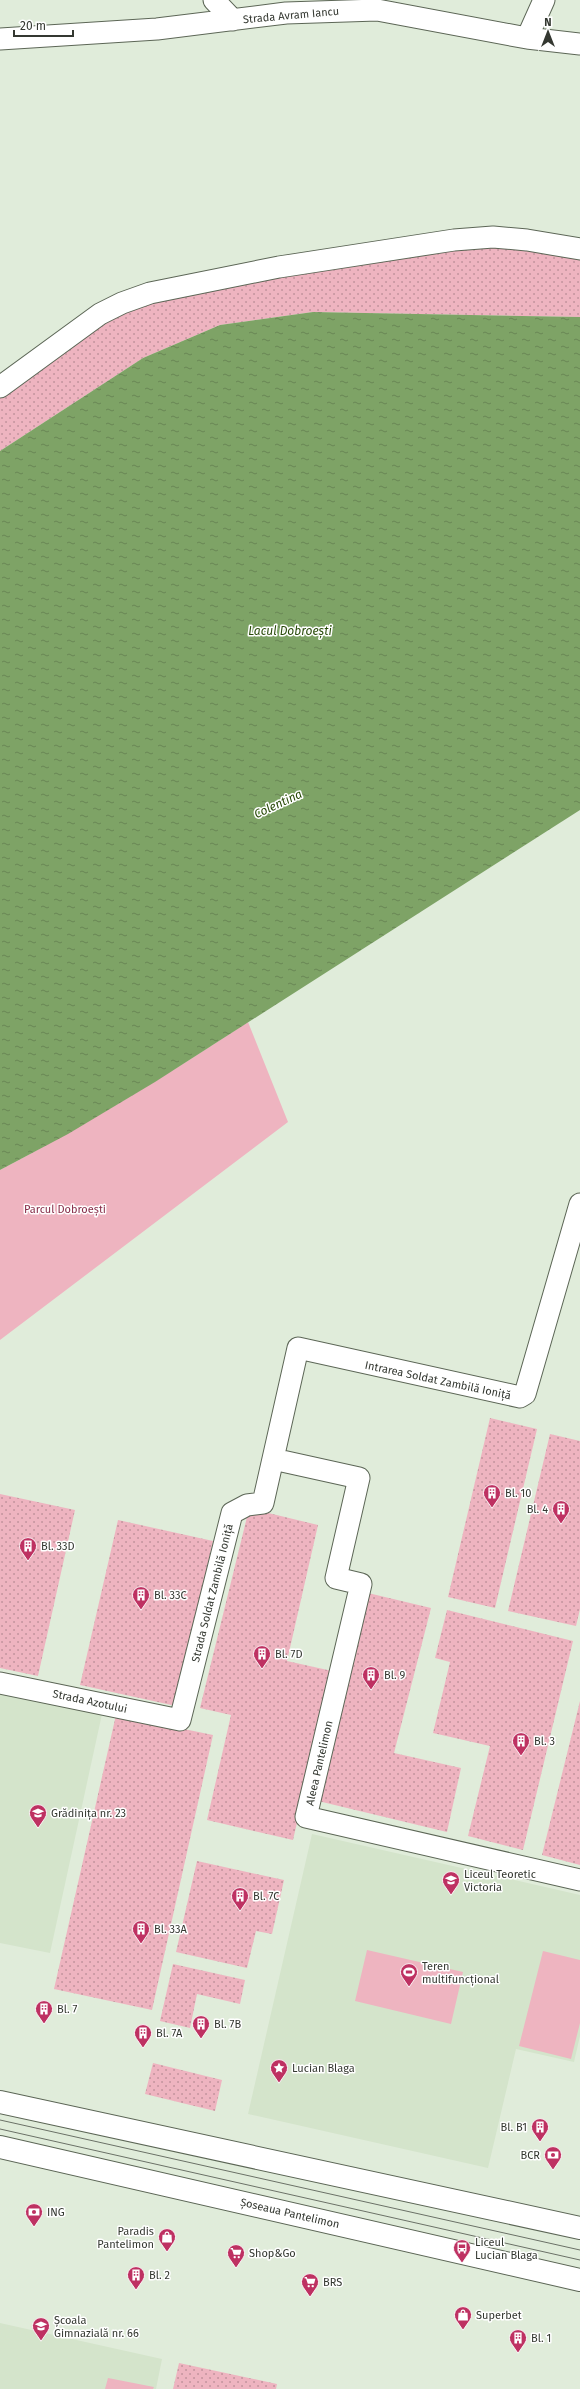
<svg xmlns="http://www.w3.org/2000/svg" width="580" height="2389" viewBox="0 0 580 2389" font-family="'Fira Sans',sans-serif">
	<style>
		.built { fill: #d4e4cb }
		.grass { fill: url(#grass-dots) }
		.park { fill: #eeb4c0 }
		.water { fill: url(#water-ripples) }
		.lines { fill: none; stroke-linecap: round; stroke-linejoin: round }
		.minor-casing { stroke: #5c6656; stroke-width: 23 }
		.major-casing { stroke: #5c6656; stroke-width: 24 }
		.minor { stroke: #fff; stroke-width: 21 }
		.major { stroke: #fff; stroke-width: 22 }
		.tram { stroke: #6b7167; stroke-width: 1 }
		.labels { text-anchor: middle; stroke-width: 3; stroke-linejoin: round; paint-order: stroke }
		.street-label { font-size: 11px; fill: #343831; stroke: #fff }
		.park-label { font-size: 11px; fill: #862c48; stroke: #fff }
		.poi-label { font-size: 11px; fill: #343831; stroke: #fff; text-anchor: start }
		.water-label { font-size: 12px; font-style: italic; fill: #284a08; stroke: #fff }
	</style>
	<defs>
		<pattern id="grass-dots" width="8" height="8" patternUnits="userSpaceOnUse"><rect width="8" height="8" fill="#eeb4c0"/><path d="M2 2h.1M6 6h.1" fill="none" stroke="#c2939d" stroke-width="1.8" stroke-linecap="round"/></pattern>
		<pattern id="water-ripples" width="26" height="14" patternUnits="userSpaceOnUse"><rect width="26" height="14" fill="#7ea366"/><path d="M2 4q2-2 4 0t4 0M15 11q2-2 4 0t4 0" fill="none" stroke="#688655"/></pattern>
	</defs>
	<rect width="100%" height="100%" fill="#e0ecda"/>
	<path class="built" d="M0,1691L102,1714L50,1953L0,1943Z
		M312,1834L580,1895V2036L574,2062L516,2049L488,2168L248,2114Z
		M0,2323L162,2359L156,2389H0Z"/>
	<path class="grass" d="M501,246L554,253L580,260V317L313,312L220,325L143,358L0,451V391L94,327L126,311L162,300L295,272L437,249Z
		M490,1418L537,1429L495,1608L448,1597Z
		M550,1434L580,1441V1609L576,1626L508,1611Z
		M0,1494L75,1510L38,1676L0,1668Z
		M260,1511L318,1525L287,1661L332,1671L293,1840L207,1820L231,1715L200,1708L247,1517Z
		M118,1520L213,1541L176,1706L80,1685Z
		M368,1593L431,1608L394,1753L461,1768L447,1832L318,1801Z
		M447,1610L573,1641L523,1850L468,1836L490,1746L433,1733L450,1662L435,1658Z
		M580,1701V1865L542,1855Z
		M116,1715L213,1735L152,2010L54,1989Z
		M197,1861L284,1880L272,1934L256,1931L247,1968L176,1952Z
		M173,1964L245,1980L240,2004L197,1994L190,2028L160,2021Z
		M153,2063L222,2080L215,2111L145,2094Z
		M179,2363L277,2384L276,2389H173Z"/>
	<path class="park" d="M248,1022L288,1122L0,1340V1170C86,1125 167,1075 248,1022Z
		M367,1950L463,1972L451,2024L355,2001Z
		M543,1951L580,1960V2023L571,2059L519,2046Z
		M108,2378L154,2387L153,2389H105Z"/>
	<path class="water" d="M313,312L580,317V810L155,1082L68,1134L0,1170V451L143,358L220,325Z"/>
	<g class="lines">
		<g class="minor-casing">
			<path id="minor" d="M214,0L233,20
				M527,38L544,0
				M0,39L157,29L286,13L377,10L527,38L580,44
				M0,387L100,314L122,303L150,293L279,267L454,240L493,237L527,240L580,249
				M273,1459L359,1478L336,1578L361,1584L306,1817L580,1880
				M0,1683L180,1720L232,1513L247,1505L263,1503L298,1348L520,1397L525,1394L580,1204"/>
		</g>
		<g class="major-casing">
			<path id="major" d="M0,2102L580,2228
				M0,2147L580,2280"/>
		</g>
		<use href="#minor" class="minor"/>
		<use href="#major" class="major"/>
		<path class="tram" d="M0,2120L580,2250
			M0,2129L580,2260"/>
	</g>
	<defs>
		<g id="building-pin" transform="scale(0.9)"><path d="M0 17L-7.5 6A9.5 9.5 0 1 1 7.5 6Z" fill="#be3162" stroke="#fff"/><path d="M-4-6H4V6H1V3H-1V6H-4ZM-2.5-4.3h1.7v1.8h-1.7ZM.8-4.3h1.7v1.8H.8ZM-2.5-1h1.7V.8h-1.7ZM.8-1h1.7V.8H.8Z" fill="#fff"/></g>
		<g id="school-pin" transform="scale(0.9)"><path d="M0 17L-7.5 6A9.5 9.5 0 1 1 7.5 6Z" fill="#be3162" stroke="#fff"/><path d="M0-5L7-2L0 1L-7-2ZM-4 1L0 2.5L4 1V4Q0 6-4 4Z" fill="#fff"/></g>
		<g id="stadium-pin" transform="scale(0.9)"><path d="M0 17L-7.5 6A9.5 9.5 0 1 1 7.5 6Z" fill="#be3162" stroke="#fff"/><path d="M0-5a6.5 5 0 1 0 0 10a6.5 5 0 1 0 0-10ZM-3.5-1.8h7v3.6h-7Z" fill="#fff"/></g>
		<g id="sight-pin" transform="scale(0.9)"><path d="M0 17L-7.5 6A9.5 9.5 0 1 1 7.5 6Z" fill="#be3162" stroke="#fff"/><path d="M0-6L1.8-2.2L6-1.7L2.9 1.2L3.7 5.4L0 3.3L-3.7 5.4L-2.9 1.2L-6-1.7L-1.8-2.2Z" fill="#fff"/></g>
		<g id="bank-pin" transform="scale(0.9)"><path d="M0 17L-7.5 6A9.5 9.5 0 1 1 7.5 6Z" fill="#be3162" stroke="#fff"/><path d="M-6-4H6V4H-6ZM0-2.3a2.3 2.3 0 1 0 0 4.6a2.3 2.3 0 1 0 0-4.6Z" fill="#fff"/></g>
		<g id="shop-pin" transform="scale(0.9)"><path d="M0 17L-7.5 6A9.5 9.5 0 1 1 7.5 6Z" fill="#be3162" stroke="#fff"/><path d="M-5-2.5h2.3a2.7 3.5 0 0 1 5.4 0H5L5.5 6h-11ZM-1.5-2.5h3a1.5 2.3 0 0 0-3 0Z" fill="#fff"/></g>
		<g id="bus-pin" transform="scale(0.9)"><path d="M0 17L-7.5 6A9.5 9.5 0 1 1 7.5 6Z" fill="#be3162" stroke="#fff"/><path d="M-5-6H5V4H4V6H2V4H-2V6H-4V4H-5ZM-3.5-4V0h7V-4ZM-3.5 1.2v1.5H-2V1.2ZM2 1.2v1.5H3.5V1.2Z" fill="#fff"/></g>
		<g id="supermarket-pin" transform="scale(0.9)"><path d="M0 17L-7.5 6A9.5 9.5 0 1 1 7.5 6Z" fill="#be3162" stroke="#fff"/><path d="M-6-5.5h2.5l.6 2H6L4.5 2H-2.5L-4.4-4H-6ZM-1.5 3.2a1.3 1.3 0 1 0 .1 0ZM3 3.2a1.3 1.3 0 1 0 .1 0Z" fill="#fff"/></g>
	</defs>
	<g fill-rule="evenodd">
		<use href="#building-pin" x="492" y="1493"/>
		<use href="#building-pin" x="561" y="1509"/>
		<use href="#building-pin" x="28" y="1546"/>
		<use href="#building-pin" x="141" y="1595"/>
		<use href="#building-pin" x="262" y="1654"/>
		<use href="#building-pin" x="371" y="1675"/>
		<use href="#building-pin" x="521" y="1741"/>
		<use href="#school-pin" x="38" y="1813"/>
		<use href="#school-pin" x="451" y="1880"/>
		<use href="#building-pin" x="240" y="1896"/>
		<use href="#building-pin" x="141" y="1929"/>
		<use href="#stadium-pin" x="409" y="1972"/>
		<use href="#building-pin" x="44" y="2009"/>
		<use href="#building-pin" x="201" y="2024"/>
		<use href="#building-pin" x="143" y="2033"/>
		<use href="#sight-pin" x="279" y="2068"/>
		<use href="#building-pin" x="540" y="2127"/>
		<use href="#bank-pin" x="553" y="2155"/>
		<use href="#bank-pin" x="34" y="2212"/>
		<use href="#shop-pin" x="167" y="2237"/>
		<use href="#bus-pin" x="462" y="2248"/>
		<use href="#supermarket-pin" x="236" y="2253"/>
		<use href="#building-pin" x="136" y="2275"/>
		<use href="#supermarket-pin" x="310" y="2282"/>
		<use href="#shop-pin" x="463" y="2315"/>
		<use href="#school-pin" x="41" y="2326"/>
		<use href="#building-pin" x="518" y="2338"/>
	</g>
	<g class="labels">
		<g class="street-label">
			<text transform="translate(291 15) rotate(-5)" y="4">Strada Avram Iancu</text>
			<text transform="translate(438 1380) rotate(12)" y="4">Intrarea Soldat Zambilă Ioniță</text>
			<text transform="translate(212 1593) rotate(-76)" y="4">Strada Soldat Zambilă Ioniță</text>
			<text transform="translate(90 1701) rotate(12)" y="4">Strada Azotului</text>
			<text transform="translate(319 1763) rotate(-77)" y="4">Aleea Pantelimon</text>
			<text transform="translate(290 2213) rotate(13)" y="4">Șoseaua Pantelimon</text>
		</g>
		<g class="park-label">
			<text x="65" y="1213">Parcul Dobroești</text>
		</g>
		<g class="poi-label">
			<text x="505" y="1497">Bl. 10</text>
			<text x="548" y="1513" text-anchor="end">Bl. 4</text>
			<text x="41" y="1550">Bl. 33D</text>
			<text x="154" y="1599">Bl. 33C</text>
			<text x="275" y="1658">Bl. 7D</text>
			<text x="384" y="1679">Bl. 9</text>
			<text x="534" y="1745">Bl. 3</text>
			<text x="51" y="1817">Grădinița nr. 23</text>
			<text x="464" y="1878">Liceul Teoretic<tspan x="464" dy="13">Victoria</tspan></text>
			<text x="253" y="1900">Bl. 7C</text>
			<text x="154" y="1933">Bl. 33A</text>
			<text x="422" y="1970">Teren<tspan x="422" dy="13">multifuncțional</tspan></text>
			<text x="57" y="2013">Bl. 7</text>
			<text x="214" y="2028">Bl. 7B</text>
			<text x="156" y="2037">Bl. 7A</text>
			<text x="292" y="2072">Lucian Blaga</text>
			<text x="527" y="2131" text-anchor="end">Bl. B1</text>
			<text x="540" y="2159" text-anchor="end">BCR</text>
			<text x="47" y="2216">ING</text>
			<text x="154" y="2235" text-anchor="end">Paradis<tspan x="154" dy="13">Pantelimon</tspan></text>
			<text x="475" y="2246">Liceul<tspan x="475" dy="13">Lucian Blaga</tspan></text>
			<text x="249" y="2257">Shop&amp;Go</text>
			<text x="149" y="2279">Bl. 2</text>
			<text x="323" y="2286">BRS</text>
			<text x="476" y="2319">Superbet</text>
			<text x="54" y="2324">Școala<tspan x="54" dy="13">Gimnazială nr. 66</tspan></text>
			<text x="531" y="2342">Bl. 1</text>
		</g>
		<g class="water-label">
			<text x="290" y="635">Lacul Dobroești</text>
			<text transform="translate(278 804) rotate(-25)" y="4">Colentina</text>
		</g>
	</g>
	<g transform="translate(548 32)" stroke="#ffffff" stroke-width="3" paint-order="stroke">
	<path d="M0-3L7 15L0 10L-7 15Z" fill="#343831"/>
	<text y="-6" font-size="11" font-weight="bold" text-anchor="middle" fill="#343831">N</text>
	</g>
	<path d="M14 30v6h59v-6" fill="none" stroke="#343831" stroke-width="2"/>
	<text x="20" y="30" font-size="12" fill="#343831" stroke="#ffffff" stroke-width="3" paint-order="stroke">20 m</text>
</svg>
